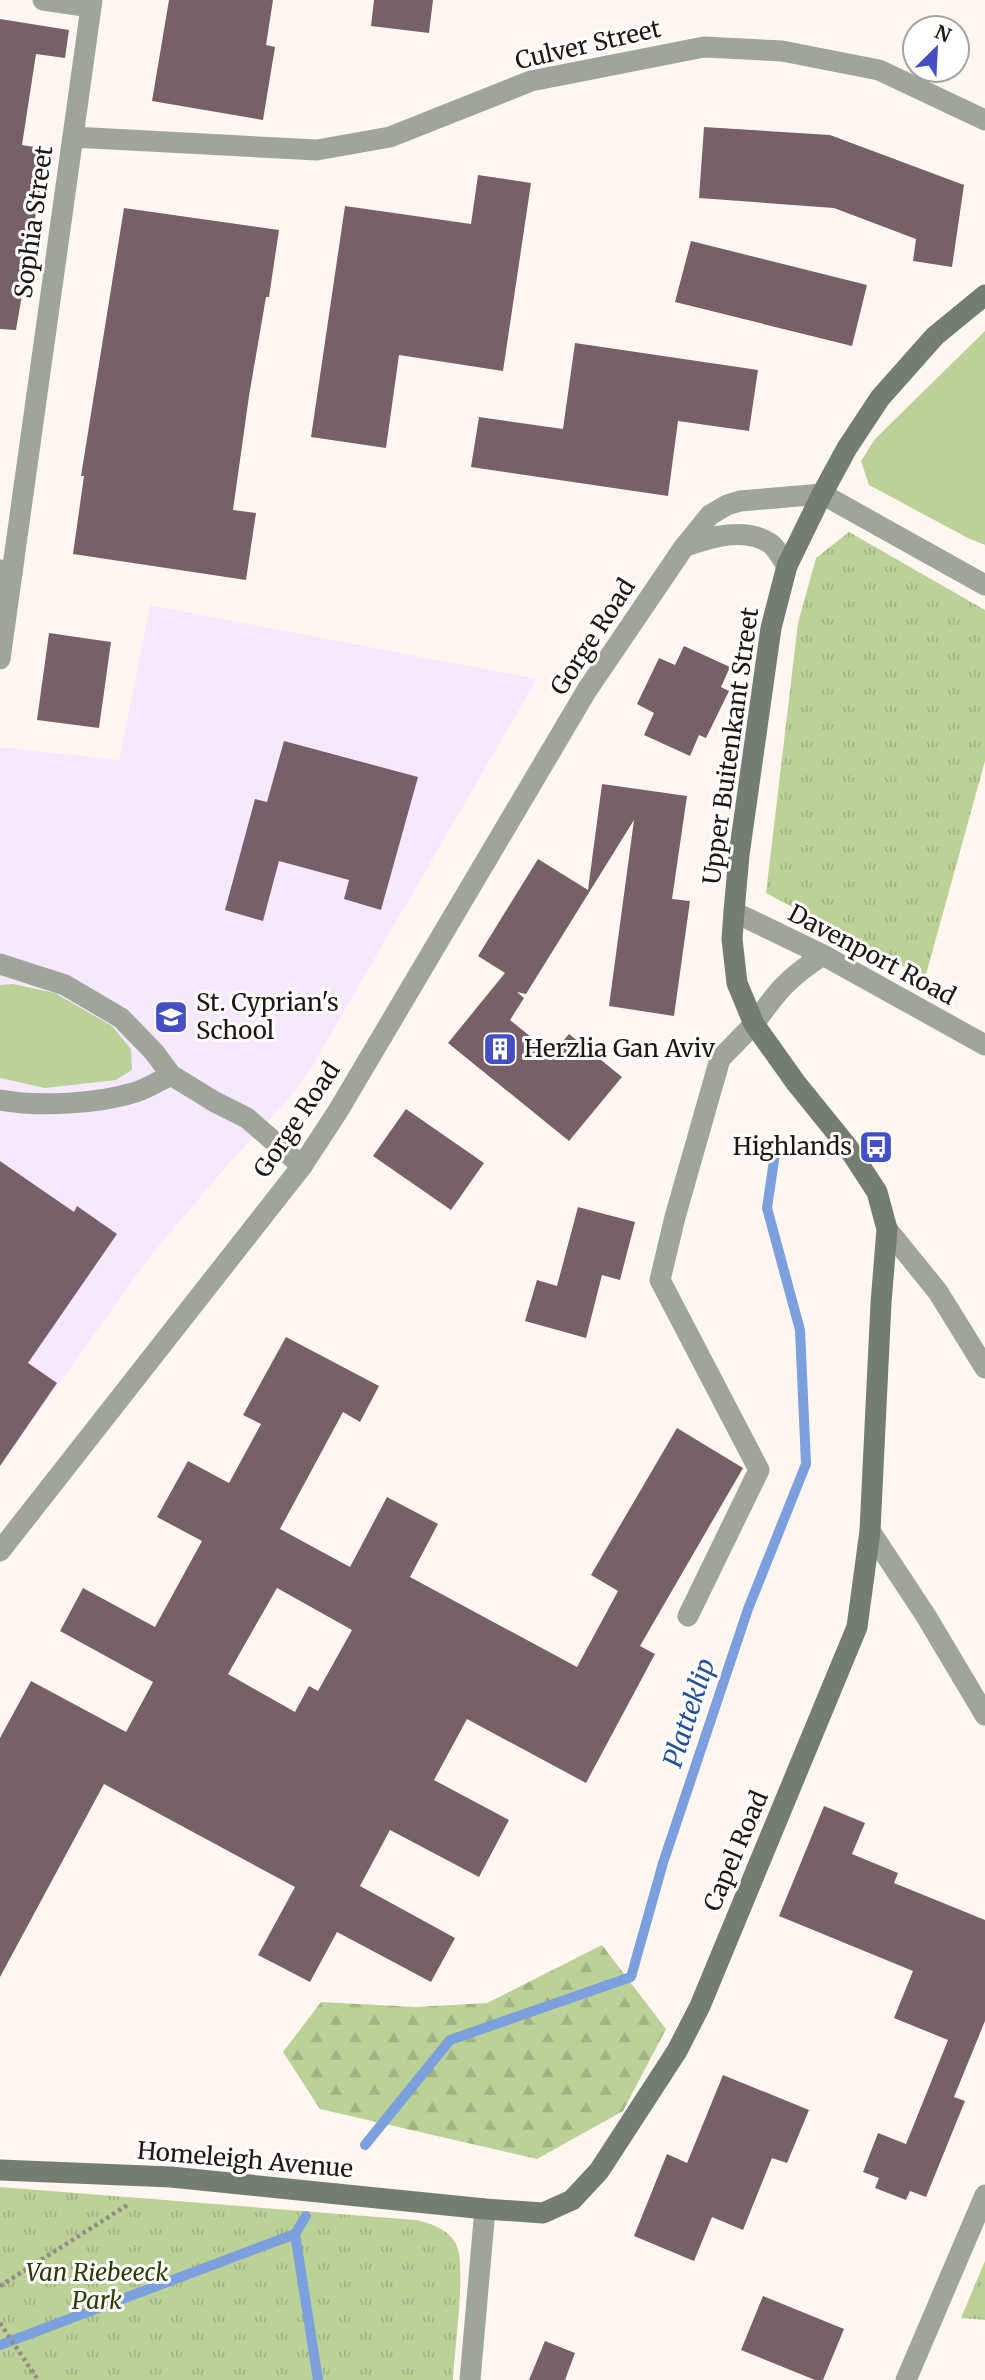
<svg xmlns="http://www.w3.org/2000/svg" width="985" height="2380" viewBox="0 0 985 2380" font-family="Merriweather,serif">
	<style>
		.education { fill: #f7e9fd }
		.green { fill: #bbd197 }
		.forest { fill: url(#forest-firs) }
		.park { fill: url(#park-tufts) }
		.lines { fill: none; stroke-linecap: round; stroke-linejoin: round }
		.stream { stroke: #7ba0dd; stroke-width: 10 }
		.building { fill: #78606a; fill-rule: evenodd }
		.path { stroke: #948c84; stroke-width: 4.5; stroke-dasharray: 3.5 3.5; stroke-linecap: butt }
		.lane { stroke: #9ea69c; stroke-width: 21 }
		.street { stroke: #9ea69c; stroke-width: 21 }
		.secondary { stroke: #737e71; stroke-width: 21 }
		.labels { text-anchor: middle; stroke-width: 6; stroke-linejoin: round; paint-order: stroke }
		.street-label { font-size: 24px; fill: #1e1810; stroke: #fff }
		.poi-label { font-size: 24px; fill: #1e1810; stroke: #fff; text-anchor: start }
		.park-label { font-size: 24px; font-style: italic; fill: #2c3c05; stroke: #fff }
		.water-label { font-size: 26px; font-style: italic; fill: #25509a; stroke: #fff }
	</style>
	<defs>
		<pattern id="forest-firs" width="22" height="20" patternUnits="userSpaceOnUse" patternTransform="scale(1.75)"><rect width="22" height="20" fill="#bbd197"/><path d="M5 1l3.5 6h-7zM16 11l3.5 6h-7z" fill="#a0b381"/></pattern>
		<pattern id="park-tufts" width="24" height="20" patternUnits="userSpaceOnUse" patternTransform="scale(1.75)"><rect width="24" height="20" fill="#bbd197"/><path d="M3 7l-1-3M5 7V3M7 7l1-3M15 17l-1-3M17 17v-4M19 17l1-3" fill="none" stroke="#a0b381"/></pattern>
	</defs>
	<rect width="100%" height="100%" fill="#fff7ef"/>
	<path class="education" d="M150,605L537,679L310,1070L287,1101L232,1160L149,1258L0,1466V747L119,760Z"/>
	<path class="green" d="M985,331V545L968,538L869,485L861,461L875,439Z
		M13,984L55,993L112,1026L131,1049L132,1070L116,1080L45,1088L0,1078V985Z"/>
	<path class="forest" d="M602,1945L666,2029L623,2111L537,2159L320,2109L283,2052L321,2002L416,2007L487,2003Z"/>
	<path class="park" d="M849,532L985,610V761L925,978L766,893L798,623L816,558Z
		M0,2187L416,2220C432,2224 447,2228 456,2244C467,2263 454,2354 453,2380H0Z
		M985,2261V2320L961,2318Z"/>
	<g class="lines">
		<path class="stream" d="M365,2145L450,2040L631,1977L663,1863L748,1609L806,1464L800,1330L767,1208L776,1147
			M295,2234L318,2380
			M0,2345L295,2234L306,2216"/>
	</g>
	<path class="building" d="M169,0H273L266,45L275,47L263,120L152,101Z
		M374,0H433L429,33L371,26Z
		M0,19L69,30L65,58L36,54L22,145L47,149L16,330L0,329Z
		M704,127L830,135L964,185L952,267L913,261L916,239L834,208L699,198Z
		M478,175L531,183L503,371L399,355L386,448L311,437L345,206L471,224Z
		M124,208L279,230L269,297H266L249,396L233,510L256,513L246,580L73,554L84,476H81Z
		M691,241L867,285L852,346L675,302Z
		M575,343L758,370L749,431L678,421L668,496L471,467L479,417L563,429Z
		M49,633L111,642L99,728L37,720Z
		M684,646L730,667L721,687L729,691L706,738L699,735L690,756L644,735L654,713L637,704L659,658L675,665Z
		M284,741L418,777L381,910L344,899L349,880L279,861L263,921L225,910L255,799L267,802Z
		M602,784L687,796L672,899L690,901L674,1016L609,1006L634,820L526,994L517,992L524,998L510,1020L552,1054L569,1034L622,1077L569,1141L448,1043L505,973L478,956L538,859L588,890Z
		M406,1109L484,1163L451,1210L373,1156Z
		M0,1161L74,1212L77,1206L117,1234L28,1363L57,1383L0,1466Z
		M578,1207L635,1222L620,1280L602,1275L586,1338L525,1321L537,1280L557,1286Z
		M286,1337L379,1386L360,1422L343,1412L280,1529L350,1567L387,1497L438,1524L410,1577L577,1667L618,1591L591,1575L677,1428L743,1468L640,1646L655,1654L586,1783L467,1719L434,1780L509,1820L479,1877L390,1830L360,1886L455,1938L431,1982L337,1932L310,1982L258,1955L295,1887L104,1784L0,1977V1738L31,1681L126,1732L153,1682L60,1631L83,1588L155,1627L202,1541L157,1517L188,1461L229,1483L261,1424L243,1415ZM277,1588L352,1630L318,1691L309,1686L295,1712L228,1674Z
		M824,1806L865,1823L852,1854L898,1873L894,1883L985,1920V2021L954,2097L965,2101L926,2197L910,2191L906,2200L875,2188L879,2178L863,2172L878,2133L906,2144L948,2040L894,2018L913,1971L779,1916Z
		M723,2075L809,2110L787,2163L772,2158L743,2230L712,2217L694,2261L634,2236L667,2154L687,2163Z
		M763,2296L844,2329L823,2380H815L741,2350Z
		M545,2341L575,2353L565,2380H529Z"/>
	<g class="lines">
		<path class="path" d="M0,2286L129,2204
			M0,2323L38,2380"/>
		<path class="lane" d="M0,659L12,573
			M0,964L65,985L121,1018L154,1052L171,1075L215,1102L247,1118L302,1166
			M0,1100C39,1107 98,1104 136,1092C148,1088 159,1081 171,1075
			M688,1616L759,1470L660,1280L675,1217L720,1059L754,1024"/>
		<path class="street" d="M43,0L91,7
			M73,137L317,150L390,137L531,81L704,47L782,51L879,70L985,120
			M684,547C710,537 746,526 771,544C778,550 782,559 787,566
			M0,570L12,573L92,0
			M734,912L823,955L985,1045
			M754,1024C778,990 788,978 823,955
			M887,1229L938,1292L985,1368
			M870,1531L926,1616L985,1715
			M0,1551L302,1166L338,1111L587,690L684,547L710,515L727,505L740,501L822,494L985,585
			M470,2380L485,2209
			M906,2380L985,2195"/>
		<path class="secondary" d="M0,2170L171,2177L485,2209L543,2213L572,2200L599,2171L677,2051L700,2006L857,1627L870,1531L881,1303L887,1229L877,1192L847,1146L796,1083L754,1024L737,983L732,939L734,912L739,855L771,628L787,566L822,494L847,448L880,398L935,336L985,295"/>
	</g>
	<defs>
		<g id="school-square" transform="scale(1.75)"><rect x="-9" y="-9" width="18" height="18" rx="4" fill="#464ec3" stroke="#fff"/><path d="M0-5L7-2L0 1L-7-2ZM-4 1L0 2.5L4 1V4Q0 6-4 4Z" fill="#fff"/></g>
		<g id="building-square" transform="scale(1.75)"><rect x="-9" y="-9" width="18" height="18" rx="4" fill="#464ec3" stroke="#fff"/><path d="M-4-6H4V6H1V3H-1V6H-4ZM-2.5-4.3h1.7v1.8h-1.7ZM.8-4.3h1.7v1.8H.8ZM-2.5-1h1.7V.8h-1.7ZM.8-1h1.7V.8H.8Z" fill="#fff"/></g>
		<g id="bus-square" transform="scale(1.75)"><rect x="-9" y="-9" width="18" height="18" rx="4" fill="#464ec3" stroke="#fff"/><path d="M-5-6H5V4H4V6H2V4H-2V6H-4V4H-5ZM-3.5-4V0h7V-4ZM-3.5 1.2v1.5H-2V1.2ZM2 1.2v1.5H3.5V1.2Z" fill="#fff"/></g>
	</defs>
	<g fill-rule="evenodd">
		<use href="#school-square" x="171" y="1017"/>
		<use href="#building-square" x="500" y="1049"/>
		<use href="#bus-square" x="876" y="1147"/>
	</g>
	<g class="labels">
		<g class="street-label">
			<text transform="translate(588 45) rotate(-13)" y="8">Culver Street</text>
			<text transform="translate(34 222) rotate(-82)" y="8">Sophia Street</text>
			<text transform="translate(593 637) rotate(-57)" y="8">Gorge Road</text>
			<text transform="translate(731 746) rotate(-82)" y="8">Upper Buitenkant Street</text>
			<text transform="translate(872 955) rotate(28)" y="8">Davenport Road</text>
			<text transform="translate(297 1120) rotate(-56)" y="8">Gorge Road</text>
			<text transform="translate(736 1851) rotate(-67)" y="8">Capel Road</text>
			<text transform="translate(245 2160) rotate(5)" y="8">Homeleigh Avenue</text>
		</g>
		<g class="poi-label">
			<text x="196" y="1011">St. Cyprian's<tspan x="196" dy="28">School</tspan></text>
			<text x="524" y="1057">Herzlia Gan Aviv</text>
			<text x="852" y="1155" text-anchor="end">Highlands</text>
		</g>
		<g class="park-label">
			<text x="97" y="2281">Van Riebeeck<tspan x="97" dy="28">Park</tspan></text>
		</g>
		<g class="water-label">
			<text transform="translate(689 1713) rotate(-72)" y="9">Platteklip</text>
		</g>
	</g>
	<g transform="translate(936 49) rotate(24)"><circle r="33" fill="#ffffff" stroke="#a5a39f" stroke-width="2"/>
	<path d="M0-5L12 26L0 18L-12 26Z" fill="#464ec3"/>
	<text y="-10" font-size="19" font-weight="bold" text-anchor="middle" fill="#1e1810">N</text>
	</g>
</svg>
